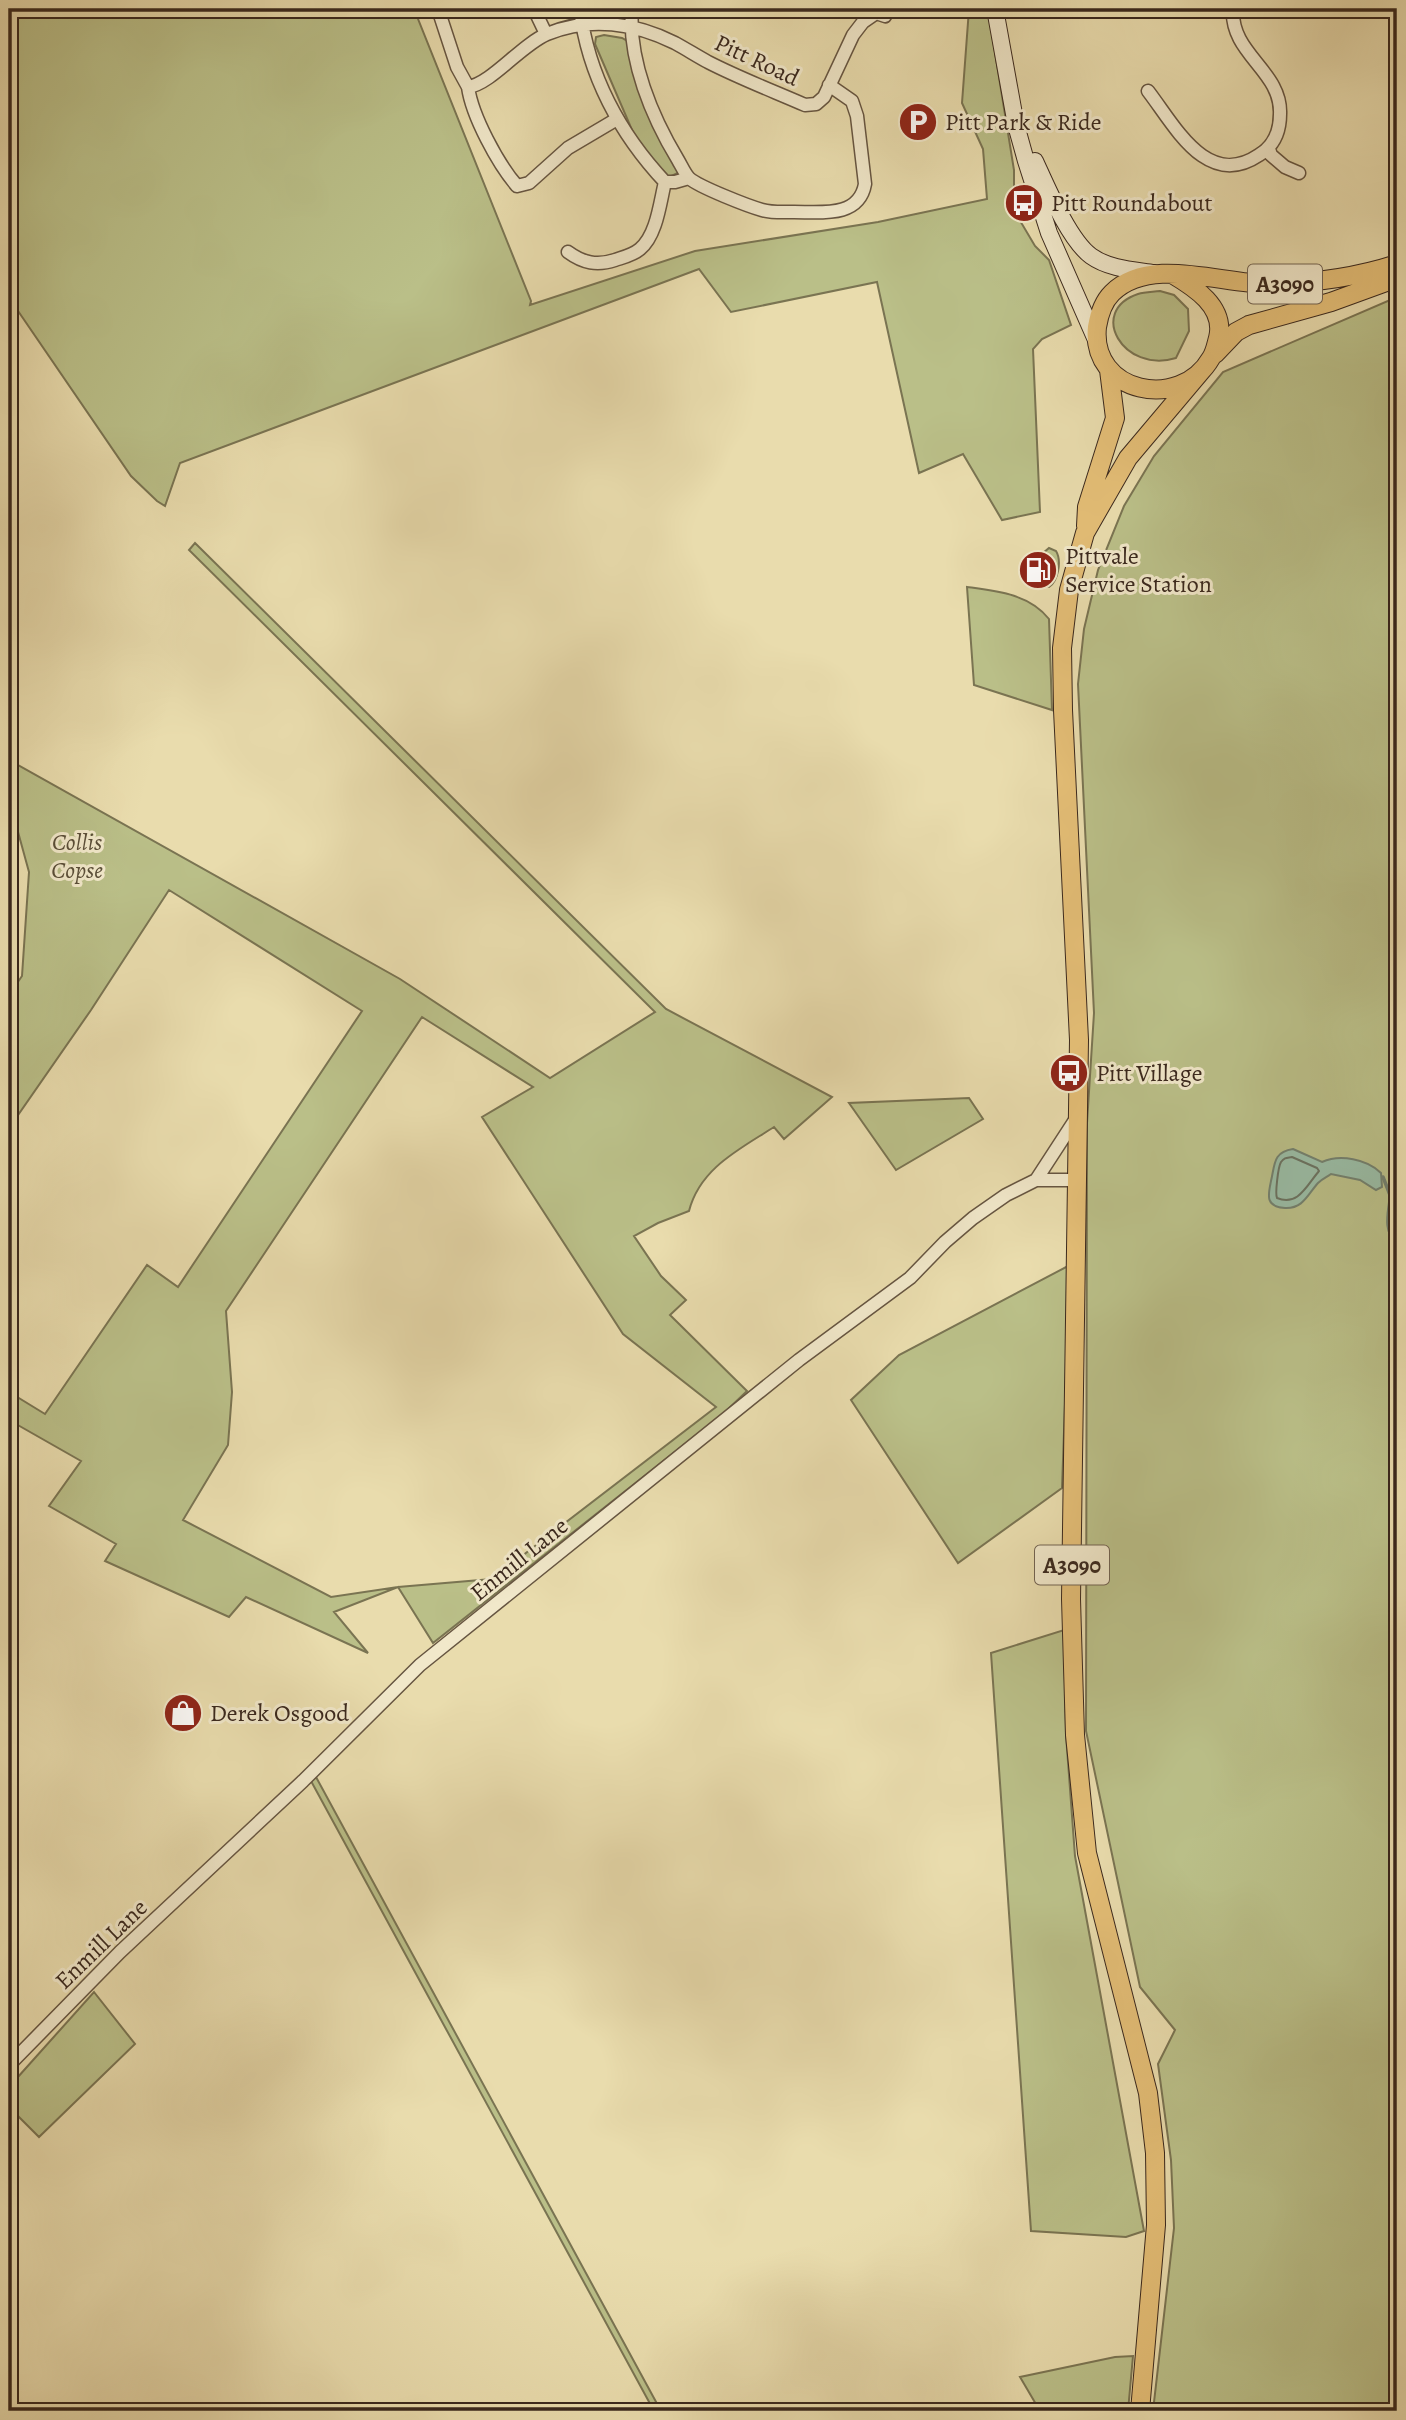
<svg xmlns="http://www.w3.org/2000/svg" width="1406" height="2420" viewBox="0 0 1406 2420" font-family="Alegreya,serif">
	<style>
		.green { fill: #babf88; stroke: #7a7452; stroke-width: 2; fill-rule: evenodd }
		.water { fill: #99bca5; stroke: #73816f; stroke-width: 2 }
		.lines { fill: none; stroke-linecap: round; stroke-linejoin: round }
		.shore { stroke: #6a7261; stroke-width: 2 }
		.stream { stroke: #73816f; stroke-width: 3.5 }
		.street-casing { stroke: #665541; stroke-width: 15 }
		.secondary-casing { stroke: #3a281d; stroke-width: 18 }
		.primary-casing { stroke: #3a281d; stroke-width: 20 }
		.street { stroke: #f1e8ca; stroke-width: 12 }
		.secondary { stroke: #f1e8ca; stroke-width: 16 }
		.primary { stroke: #e4be76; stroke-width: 18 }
		.labels { text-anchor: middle; stroke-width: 6; stroke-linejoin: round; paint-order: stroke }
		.shield { fill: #f1e8ca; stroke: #716251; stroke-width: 2 }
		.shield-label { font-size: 23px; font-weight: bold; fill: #3a281d }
		.street-label { font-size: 24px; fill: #3a281d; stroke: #f1e8ca }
		.poi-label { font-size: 24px; fill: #3a281d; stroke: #f1e8ca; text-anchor: start }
		.park-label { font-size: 24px; font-style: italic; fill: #5a4e38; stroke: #f1e8ca }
	</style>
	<rect width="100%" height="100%" fill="#e9dcad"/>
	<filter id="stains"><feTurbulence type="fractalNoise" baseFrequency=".00286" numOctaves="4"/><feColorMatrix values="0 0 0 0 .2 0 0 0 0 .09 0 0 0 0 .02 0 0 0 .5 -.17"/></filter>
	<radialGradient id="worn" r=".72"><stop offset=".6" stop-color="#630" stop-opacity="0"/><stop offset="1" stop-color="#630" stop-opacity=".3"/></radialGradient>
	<path class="green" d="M9,9H414L531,301L530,305L695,251L878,222L987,199L983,149L962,103L969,9H988L1014,170V194L1019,219L1035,246L1049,260L1071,325L1042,339L1033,349L1040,512L1002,520L963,454L919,473L877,282L731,312L699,269L180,463L165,506L157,501L131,476L16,308L9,305Z
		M586,9H628L625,17L587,18Z
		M604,35L622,38L629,42L680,172L667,178L635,137L595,44L596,37Z
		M1160,291L1174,295L1188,309L1189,331L1176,358C1123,374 1087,311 1138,294C1145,292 1153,292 1160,291Z
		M1397,297V2411H1153L1174,2228L1171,2160L1158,2064L1175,2030L1140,1987L1086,1731L1087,1123L1094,1013L1078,684L1084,629L1098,570L1124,506L1154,456L1223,372Z
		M195,543L666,1009L832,1097L784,1139L774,1127C740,1149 700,1168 689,1211L658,1223L634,1236L661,1276L686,1300L670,1315L747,1391L724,1413L433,1643L398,1587L334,1612L368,1653L246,1597L229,1617L105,1561L116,1544L49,1506L81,1461L9,1420V1392L45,1414L147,1265L178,1287L362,1011L169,890L91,1010L9,1128V995L22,976L29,872L9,799V760L400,979L550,1078L655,1012L189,550ZM422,1017L533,1087L482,1117L623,1334L716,1407L492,1579L398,1587L331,1597L183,1520L228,1445L232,1392L226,1311Z
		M1049,548L1056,551C1062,561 1058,581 1049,587L1043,585L1042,554Z
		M967,587C997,591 1029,594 1049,619L1052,710L974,685Z
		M969,1098L983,1119L896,1170L849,1103Z
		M1070,1265L1062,1488L958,1563L851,1400L899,1355Z
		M1064,1630L1066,1735L1075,1856L1144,2231L1126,2237L1031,2231L991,1653Z
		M316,1777L661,2411H654L311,1781Z
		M94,1992L135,2044L39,2137L9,2107V2087Z
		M1133,2356L1128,2411H1040L1020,2377L1115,2357Z"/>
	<path class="water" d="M1293,1149L1322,1162C1340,1154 1367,1159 1381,1173L1382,1187L1376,1190L1360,1180L1331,1174C1327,1177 1322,1179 1318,1183C1308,1194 1303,1209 1285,1208C1265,1207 1268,1195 1271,1181C1275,1164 1273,1152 1293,1149Z
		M1397,1191V1243C1382,1232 1388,1212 1390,1195Z"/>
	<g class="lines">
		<path class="shore" d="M1292,1157L1317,1168L1319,1171C1307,1185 1298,1207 1277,1198C1275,1194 1278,1167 1281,1162C1285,1157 1287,1158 1292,1157Z"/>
		<path class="stream" d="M1383,1177L1390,1195"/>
		<g class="street-casing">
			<path id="street" d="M438,9L457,67L468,87
				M534,9L546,34
				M580,9C588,75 620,134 665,182H675L689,178
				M632,9C628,60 652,117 678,160C681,165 685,174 689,178C699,187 748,206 762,210C772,213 784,212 794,212C821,212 859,218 865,184L857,116L852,101L829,85
				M876,13L885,16L889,9
				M468,87C491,84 521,45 547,34C590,16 635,23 675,43C686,49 697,56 708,62C739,78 773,91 805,105L816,104L824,97L853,35L863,22L876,13
				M468,87C472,116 498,164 517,186L529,183L568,148L617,119
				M1148,91C1175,126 1207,190 1259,155C1274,146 1280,132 1280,114C1282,71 1230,54 1233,9
				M1269,149L1271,155L1285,167L1299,173
				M568,252C583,263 597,266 615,260C624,257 633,255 640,249C657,235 660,202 665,182
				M1036,1180H1076
				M9,2065L120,1952L303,1781L420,1665L799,1360L910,1278L945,1242L973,1218L1006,1195L1036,1180L1077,1117"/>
		</g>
		<g class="secondary-casing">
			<path id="secondary" d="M995,9L1016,125L1026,161L1049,233L1096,340
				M1035,161C1047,187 1069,240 1091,256C1109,269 1134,270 1154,273"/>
		</g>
		<g class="primary-casing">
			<path id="primary" d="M1172,274C1194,287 1226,307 1218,338C1216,345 1215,352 1211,358C1180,412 1090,393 1097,327C1099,315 1103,302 1112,293C1151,255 1223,285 1271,284C1313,283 1357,277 1397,264
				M1215,354L1236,332L1249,325L1331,302L1397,278
				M1086,526L1087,507L1115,418L1109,370
				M1140,2411L1156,2225L1155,2153L1148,2093L1087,1853L1075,1735L1071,1599L1079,1040L1063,710L1062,648L1069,590L1085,533L1128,458L1203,369"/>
		</g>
		<use href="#street" class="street"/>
		<use href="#secondary" class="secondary"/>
		<use href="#primary" class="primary"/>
	</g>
	<defs>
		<g id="parking-disc" transform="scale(2.0125)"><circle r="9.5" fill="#8f2418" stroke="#f1e8ca"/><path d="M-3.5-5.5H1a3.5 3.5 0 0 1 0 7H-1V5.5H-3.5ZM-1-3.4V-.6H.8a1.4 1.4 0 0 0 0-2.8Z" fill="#fff"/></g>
		<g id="bus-disc" transform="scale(2.0125)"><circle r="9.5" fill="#8f2418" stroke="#f1e8ca"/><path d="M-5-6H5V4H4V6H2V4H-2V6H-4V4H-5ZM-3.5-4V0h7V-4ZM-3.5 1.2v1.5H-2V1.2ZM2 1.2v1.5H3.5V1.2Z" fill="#fff"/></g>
		<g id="fuel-disc" transform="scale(2.0125)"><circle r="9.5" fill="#8f2418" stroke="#f1e8ca"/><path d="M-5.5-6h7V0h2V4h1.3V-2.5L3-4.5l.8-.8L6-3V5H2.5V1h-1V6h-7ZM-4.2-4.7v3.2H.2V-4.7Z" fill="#fff"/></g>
		<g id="shop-disc" transform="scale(2.0125)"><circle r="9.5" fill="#8f2418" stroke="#f1e8ca"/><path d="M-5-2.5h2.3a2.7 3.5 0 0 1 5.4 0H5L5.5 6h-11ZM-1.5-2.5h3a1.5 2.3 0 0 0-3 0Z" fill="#fff"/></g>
	</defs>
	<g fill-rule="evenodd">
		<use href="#parking-disc" x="918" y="122"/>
		<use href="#bus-disc" x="1024" y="203"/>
		<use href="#fuel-disc" x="1038" y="570"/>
		<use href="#bus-disc" x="1069" y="1073"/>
		<use href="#shop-disc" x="183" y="1713"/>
	</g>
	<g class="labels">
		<g class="shield">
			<rect x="1248" y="264.5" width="74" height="39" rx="5"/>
			<rect x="1035" y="1545.5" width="74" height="39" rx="5"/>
		</g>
		<g class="shield-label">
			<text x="1285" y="292">A3090</text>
			<text x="1072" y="1573">A3090</text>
		</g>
		<g class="street-label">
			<text transform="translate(757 60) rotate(25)" y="8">Pitt Road</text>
			<text transform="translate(519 1559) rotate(-39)" y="8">Enmill Lane</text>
			<text transform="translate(101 1944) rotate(-44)" y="8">Enmill Lane</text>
		</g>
		<g class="poi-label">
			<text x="945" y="130">Pitt Park &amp; Ride</text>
			<text x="1051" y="211">Pitt Roundabout</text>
			<text x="1065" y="564">Pittvale<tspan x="1065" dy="28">Service Station</tspan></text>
			<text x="1096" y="1081">Pitt Village</text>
			<text x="210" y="1721">Derek Osgood</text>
		</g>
		<g class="park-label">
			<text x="77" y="850">Collis<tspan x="77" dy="28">Copse</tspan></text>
		</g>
	</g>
	<rect width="1406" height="2420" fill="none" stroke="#e9dcad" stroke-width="35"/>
	<rect x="10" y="10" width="1385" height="2399" fill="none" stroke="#3a281d" stroke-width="3.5"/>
	<rect x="18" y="18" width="1371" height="2385" fill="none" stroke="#3a281d" stroke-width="2"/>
	<rect width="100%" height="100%" filter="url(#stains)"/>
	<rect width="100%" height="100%" fill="url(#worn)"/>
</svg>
